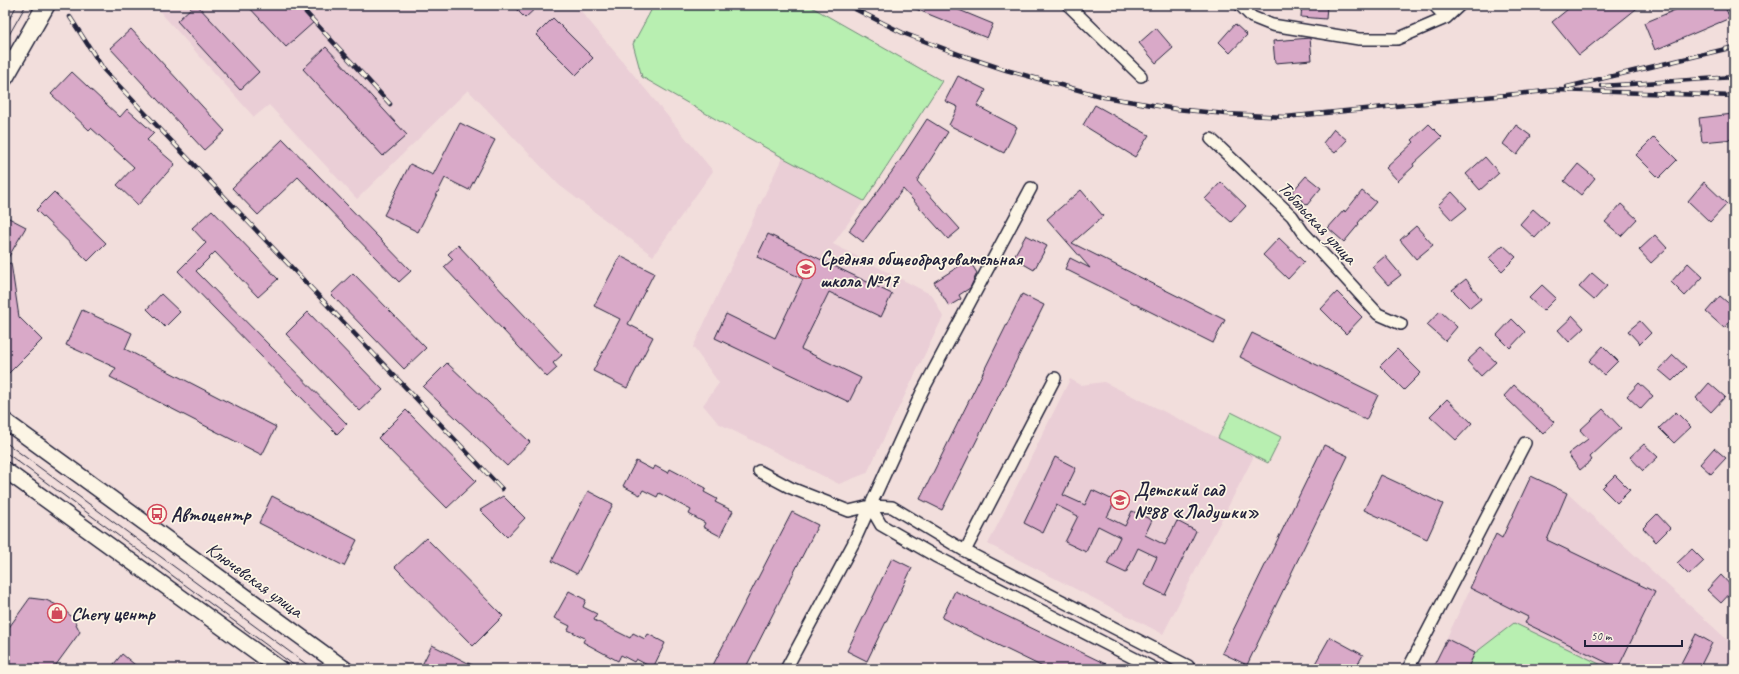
<svg xmlns="http://www.w3.org/2000/svg" width="1739" height="674" viewBox="0 0 1739 674" font-family="Caveat,sans-serif">
	<style>
		.built { fill: #eaced6 }
		.garden { fill: #b8efb1; stroke: #6d8876 }
		.building { fill: #d9a9c8; stroke: #22223b }
		.lines { fill: none; stroke-linecap: round; stroke-linejoin: round }
		.street-casing { stroke: #22223b; stroke-width: 14 }
		.secondary-casing { stroke: #22223b; stroke-width: 18 }
		.primary-casing { stroke: #22223b; stroke-width: 20 }
		.street { stroke: #fcf5e5; stroke-width: 11 }
		.secondary { stroke: #fcf5e5; stroke-width: 15 }
		.primary { stroke: #fcf5e5; stroke-width: 17 }
		.tram { stroke: #22223b; stroke-width: 1 }
		.rail-casing { stroke: #22223b; stroke-width: 4.5 }
		.rail { stroke: #fcf5e5; stroke-width: 3; stroke-dasharray: 9; stroke-linecap: butt }
		.labels { text-anchor: middle; stroke-width: 3.5; stroke-linejoin: round; paint-order: stroke }
		.street-label { font-size: 19px; fill: #22223b; stroke: #fcf5e5 }
		.poi-label { font-size: 19px; font-weight: bold; fill: #22223b; stroke: #fcf5e5; text-anchor: start }
	</style>
	<rect width="100%" height="100%" fill="#f2dedc"/>
	<filter id="ink" filterUnits="userSpaceOnUse"><feTurbulence type="fractalNoise" baseFrequency=".025" numOctaves="2"/><feDisplacementMap in="SourceGraphic" scale="8" xChannelSelector="R" yChannelSelector="G"/><feConvolveMatrix kernelMatrix="1 2 1 2 8 2 1 2 1" color-interpolation-filters="sRGB"/></filter>
	<g filter="url(#ink)">
		<path class="built" d="M154,5H576L713,171L653,256L559,185L468,90L357,199L269,105L254,117Z
			M654,5H808L942,81L864,201L833,244L932,295L943,317L867,473L839,484L718,423L703,405L719,383L693,347L782,158L642,77L633,44Z
			M1070,379L1081,385L1104,382L1254,456L1163,634L988,544Z
			M1531,476L1567,493L1734,646V669H1432L1496,534L1502,537Z"/>
		<path class="garden" d="M654,5H808L942,81L864,201L782,157L642,77L633,44Z
			M1231,412L1281,437L1268,463L1218,438Z
			M1514,623L1610,669H1467L1475,653Z"/>
		<path class="building" d="M194,5H197L259,72L240,90L177,21Z
			M247,5H298L314,22L286,47Z
			M512,5H539L525,18Z
			M906,5H947L993,24L987,38Z
			M1302,5H1327L1326,19L1301,17Z
			M1573,5H1641L1579,55L1552,22Z
			M1687,5H1724L1730,18L1655,50L1644,23Z
			M553,18L593,58L576,75L536,35Z
			M1235,24L1247,35L1230,53L1219,42Z
			M1156,28L1173,48L1156,63L1139,43Z
			M131,29L225,131L204,150L110,48Z
			M1310,38L1312,60L1275,63L1273,41Z
			M326,47L407,135L383,156L303,69Z
			M72,72L120,117L127,109L154,133L147,140L175,164L138,205L117,185L134,167L91,128L89,130L51,94Z
			M958,76L986,90L977,106L1017,127L1004,153L949,125L958,107L945,101Z
			M1095,105L1149,135L1135,157L1083,125Z
			M1733,114L1734,139L1702,142L1699,118Z
			M927,119L948,132L917,181L960,229L948,239L903,189L863,242L849,231L899,162Z
			M460,123L495,140L469,190L445,178L418,232L384,215L410,164L433,175Z
			M1429,124L1442,137L1413,164L1414,166L1398,181L1386,168L1414,142L1412,140Z
			M1516,125L1531,136L1517,155L1503,144Z
			M1334,129L1347,140L1335,153L1323,143Z
			M1654,137L1677,160L1659,178L1636,155Z
			M283,139L411,271L399,282L298,177L258,215L232,188Z
			M1485,157L1499,173L1480,190L1466,174Z
			M1578,164L1595,178L1581,195L1564,181Z
			M1306,176L1321,188L1307,205L1292,192Z
			M1221,182L1246,206L1231,222L1205,199Z
			M1704,182L1727,204L1710,222L1688,201Z
			M1081,190L1103,216L1072,243L1225,320L1213,343L1065,269L1070,258L1090,268L1047,219Z
			M1362,191L1376,202L1358,223L1359,224L1344,242L1328,228L1344,210L1345,212Z
			M54,192L106,243L88,261L36,210Z
			M1452,192L1467,208L1452,220L1438,205Z
			M1621,204L1637,219L1621,236L1605,222Z
			M1533,209L1549,223L1535,238L1520,224Z
			M212,210L278,279L258,297L215,252L196,271L347,424L337,434L178,271L206,243L192,228Z
			M5,216L26,227L5,263Z
			M1416,226L1433,245L1416,259L1400,240Z
			M768,234L892,294L881,317L829,292L801,349L861,378L849,402L715,338L726,314L775,338L803,279L757,257Z
			M1026,235L1047,246L1034,270L1013,258Z
			M1655,235L1667,248L1651,263L1639,250Z
			M1279,238L1304,262L1288,279L1263,255Z
			M458,245L562,355L553,363L557,368L547,377L444,267L453,259L448,254Z
			M1503,245L1516,257L1502,271L1489,258Z
			M620,256L654,273L628,324L653,337L627,388L593,371L620,319L594,306Z
			M1385,256L1401,275L1388,285L1372,267Z
			M969,260L977,273L970,288L959,295L961,299L949,306L934,282Z
			M11,263L19,317L42,340L5,377V264Z
			M1688,263L1703,277L1685,296L1671,282Z
			M353,273L426,348L404,369L331,294Z
			M1592,273L1607,286L1594,300L1579,287Z
			M1466,279L1481,299L1470,308L1452,290Z
			M1542,285L1556,298L1543,311L1529,298Z
			M1337,292L1362,317L1346,334L1321,309Z
			M161,294L180,312L165,327L147,309Z
			M1022,294L1044,305L942,510L920,499Z
			M1720,296L1734,308V317L1724,328L1706,312Z
			M82,310L132,333L125,349L276,427L262,455L110,377L116,368L66,345Z
			M1440,311L1457,327L1445,341L1427,325Z
			M308,312L383,390L360,411L286,334Z
			M1573,316L1584,328L1569,342L1558,330Z
			M1512,319L1525,332L1510,348L1497,335Z
			M1640,321L1651,333L1640,344L1628,331Z
			M1252,333L1378,395L1366,420L1240,357Z
			M1603,346L1618,361L1604,375L1589,361Z
			M1481,348L1496,362L1481,376L1467,361Z
			M1397,349L1421,373L1404,390L1380,366Z
			M1673,355L1686,367L1672,381L1659,370Z
			M447,363L530,442L507,466L423,387Z
			M1639,383L1653,396L1641,409L1627,396Z
			M1709,383L1725,397L1711,412L1696,398Z
			M1514,385L1554,422L1543,434L1504,396Z
			M1447,399L1472,423L1456,440L1430,416Z
			M1603,409L1621,428L1590,457L1592,460L1580,470L1568,454L1588,439L1580,430Z
			M406,410L476,481L447,508L378,438Z
			M1676,412L1691,427L1674,443L1659,428Z
			M1644,444L1658,457L1643,471L1630,457Z
			M1324,445L1348,456L1247,665L1222,653Z
			M1714,448L1726,458L1711,474L1700,464Z
			M1055,457L1076,468L1063,495L1085,505L1092,490L1115,501L1107,517L1125,526L1132,511L1152,520L1145,535L1165,545L1177,521L1196,531L1165,595L1144,585L1157,557L1138,548L1126,573L1107,564L1120,537L1098,526L1086,552L1065,542L1078,516L1056,505L1043,533L1024,523Z
			M636,461L653,470L655,466L668,473L670,469L706,488L704,492L717,499L715,502L733,511L720,536L703,527L705,523L689,514L691,510L659,493L657,497L643,490L640,495L623,486Z
			M1381,475L1443,504L1427,539L1364,510Z
			M1615,475L1630,490L1617,503L1602,488Z
			M1531,476L1567,493L1547,540L1655,592L1618,668L1525,623L1528,617L1470,588L1496,534L1502,538Z
			M588,491L613,504L577,574L552,561Z
			M272,496L357,540L344,566L259,523Z
			M503,496L525,518L507,537L480,510Z
			M792,512L818,525L745,669H711Z
			M1657,514L1670,528L1656,542L1643,528Z
			M426,538L503,616L473,646L395,567Z
			M1692,549L1704,561L1689,575L1677,563Z
			M892,558L912,568L867,661L847,651Z
			M1721,575L1734,589L1721,603L1707,590Z
			M569,591L586,600L583,607L597,614L594,620L630,638L633,633L645,639L648,634L665,643L653,668L636,659L634,662L621,655L618,661L583,642L585,638L568,630L570,626L554,618Z
			M955,591L1116,669H1047L942,618Z
			M30,598L46,600L61,607L73,618L80,632L53,669H5V633Z
			M1696,634L1712,643L1699,669H1678Z
			M1330,637L1363,655L1355,669H1312Z
			M1447,639L1475,653L1467,669H1432Z
			M432,645L480,669H420Z
			M122,654L140,669H110Z"/>
		<g class="lines">
			<g class="street-casing">
				<path id="street" d="M1068,5L1141,76
					M1240,5L1252,17L1272,25L1359,39H1397L1446,18L1460,5
					M1434,5L1446,18
					M1211,139L1292,216L1303,232L1378,314L1401,324
					M759,471L791,488L849,511L870,506L892,507L965,551L1188,666L1190,669
					M870,506L881,525L935,556L1155,669
					M965,551L1055,378
					M786,669L853,544L922,392L1031,188
					M1408,669L1525,443"/>
			</g>
			<g class="secondary-casing">
				<path id="secondary" d="M5,421L345,669
					M5,470L280,669"/>
			</g>
			<g class="primary-casing">
				<path id="primary" d="M5,77L46,5"/>
			</g>
			<use href="#street" class="street"/>
			<use href="#secondary" class="secondary"/>
			<use href="#primary" class="primary"/>
			<path class="tram" d="M5,27L17,5
				M5,42L26,5
				M5,442L313,669
				M5,452L299,669"/>
			<g class="rail-casing">
				<path id="rail" d="M299,5L390,104
					M847,5L903,33L961,55L1006,70L1104,97L1176,109L1226,114L1285,117L1556,90L1734,96
					M70,17L104,70L502,489
					M1602,86L1734,77
					M1567,87L1734,47"/>
			</g>
			<use href="#rail" class="rail"/>
		</g>
	</g>
	<defs>
		<g id="school-ring" transform="scale(1)"><circle r="9.5" fill="#fcf5e5" stroke="#d1495b" stroke-width="1.5"/><path d="M0-5L7-2L0 1L-7-2ZM-4 1L0 2.5L4 1V4Q0 6-4 4Z" fill="#d1495b"/></g>
		<g id="bus-ring" transform="scale(1)"><circle r="9.5" fill="#fcf5e5" stroke="#d1495b" stroke-width="1.5"/><path d="M-5-6H5V4H4V6H2V4H-2V6H-4V4H-5ZM-3.5-4V0h7V-4ZM-3.5 1.2v1.5H-2V1.2ZM2 1.2v1.5H3.5V1.2Z" fill="#d1495b"/></g>
		<g id="shop-ring" transform="scale(1)"><circle r="9.5" fill="#fcf5e5" stroke="#d1495b" stroke-width="1.5"/><path d="M-5-2.5h2.3a2.7 3.5 0 0 1 5.4 0H5L5.5 6h-11ZM-1.5-2.5h3a1.5 2.3 0 0 0-3 0Z" fill="#d1495b"/></g>
	</defs>
	<g fill-rule="evenodd">
		<use href="#school-ring" x="806" y="269"/>
		<use href="#school-ring" x="1120" y="500"/>
		<use href="#bus-ring" x="157" y="514"/>
		<use href="#shop-ring" x="57" y="613"/>
	</g>
	<g class="labels">
		<g class="street-label">
			<text transform="translate(1318 222) rotate(47)" y="7">Тобольская улица</text>
			<text transform="translate(255 579) rotate(36)" y="7">Ключевская улица</text>
		</g>
		<g class="poi-label">
			<text x="820" y="265">Средняя общеобразовательная<tspan x="820" dy="22">школа №17</tspan></text>
			<text x="1134" y="496">Детский сад<tspan x="1134" dy="22">№88 «Ладушки»</tspan></text>
			<text x="171" y="521">Автоцентр</text>
			<text x="71" y="620">Chery центр</text>
		</g>
	</g>
	<rect width="1739" height="674" fill="none" stroke="#fcf5e5" stroke-width="20"/>
	<rect x="10" y="10" width="1719" height="654" fill="none" stroke="#22223b" stroke-width="1.5" filter="url(#ink)"/>
	<path d="M1585 640v6h97v-6" fill="none" stroke="#22223b" stroke-width="2"/>
	<text x="1591" y="640" font-size="12" fill="#22223b" stroke="#fcf5e5" stroke-width="3" paint-order="stroke">50 m</text>
</svg>
